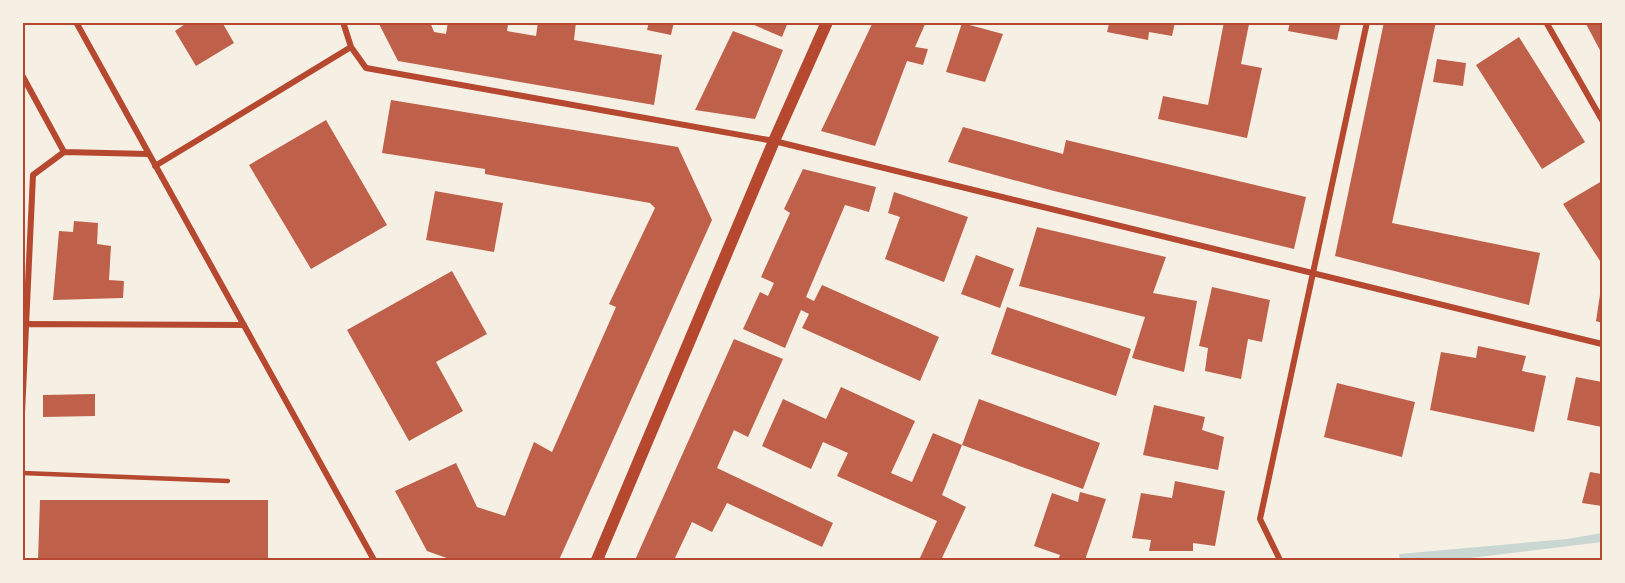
<svg xmlns="http://www.w3.org/2000/svg" width="1625" height="583" viewBox="0 0 1625 583" font-family="Quicksand,sans-serif">
	<style>
		.water { fill: #c9d6d2 }
		.building { fill: #bf614a }
		.lines { fill: none; stroke-linecap: round; stroke-linejoin: round }
		.service { stroke: #b5482f; stroke-width: 4.5 }
		.minor { stroke: #b5482f; stroke-width: 6 }
		.secondary { stroke: #b5482f; stroke-width: 12 }
		.neatline { fill: none; stroke: #b5482f; stroke-width: 2 }
	</style>
	<rect width="100%" height="100%" fill="#f6efe4"/>
	<path class="water" d="M1602,533V542L1454,560H1400L1399,554L1567,539Z"/>
	<path class="building" d="M188,22H222L234,43L196,66L175,31Z
		M378,22H430L434,32L446,34L448,22H495L508,25L507,31L536,36L538,22H576L574,40L662,55L654,105L398,61Z
		M649,22H674L671,35L647,30Z
		M747,22H788L782,37Z
		M873,22H926L915,47L928,49L923,65L907,61L875,146L821,131Z
		M1105,22H1175L1172,36L1149,32L1148,40L1107,32L1109,24Z
		M1224,22L1249,24L1241,64L1262,68L1247,138L1158,119L1163,96L1208,105Z
		M1290,22H1341L1337,40L1288,31Z
		M1384,22H1436L1392,223L1540,253L1529,305L1335,256Z
		M1585,22H1602V54Z
		M962,23L1003,34L985,82L946,72Z
		M733,31L783,50L755,119L695,110Z
		M1519,37L1585,142L1542,169L1476,65Z
		M1437,59L1466,63L1463,86L1433,82Z
		M391,100L678,147L712,220L559,560H452L427,551L395,491L456,463L477,507L505,516L534,442L552,452L616,307L609,304L655,208L650,203L485,174V169L382,153Z
		M326,120L387,225L311,269L249,165Z
		M963,127L1063,154L1066,140L1306,197L1294,249L1054,191L948,162Z
		M803,169L876,187L869,212L845,205L806,297L814,301L822,285L939,337L920,381L802,328L809,314L801,310L785,348L743,329L760,292L768,296L774,283L761,277L790,213L784,209Z
		M1602,181V264L1563,204Z
		M435,191L503,203L494,252L426,240Z
		M894,192L968,217L944,282L885,259L900,217L888,213Z
		M74,221L98,223L97,244L111,246L109,280L124,281L123,298L53,300L59,231L73,232Z
		M1037,227L1166,257L1153,293L1197,301L1184,372L1132,358L1145,317L1019,286Z
		M976,255L1014,269L1000,308L961,294Z
		M452,271L487,334L436,362L463,411L409,441L347,330Z
		M1212,287L1270,300L1262,342L1248,339L1241,379L1205,371L1208,348L1199,346Z
		M1601,288H1602V323L1596,321Z
		M1007,307L1131,349L1116,396L991,354Z
		M734,339L783,359L748,437L734,430L717,468L833,523L822,547L727,503L712,532L692,522L675,558L680,560H635Z
		M1478,346L1526,356L1522,371L1546,376L1534,432L1430,410L1441,352L1476,358Z
		M1576,377L1602,382V427L1567,420Z
		M1337,383L1415,402L1402,457L1324,437Z
		M841,387L915,421L891,473L912,482L933,433L962,445L979,399L1100,443L1083,489L962,445L942,495L966,507L941,560H919L937,521L837,476L848,453L823,442L811,469L762,446L783,399L826,419Z
		M95,394V416L43,417V395Z
		M1154,405L1205,417L1202,430L1224,437L1218,470L1143,455Z
		M1590,472L1602,474V506L1582,503Z
		M1175,481L1225,491L1215,546L1193,543V551H1149L1151,540L1132,538L1141,493L1172,498Z
		M1080,492L1106,499L1085,560H1058L1060,555L1034,546L1052,493L1078,502Z
		M40,500H268V560H38Z"/>
	<g class="lines">
		<path class="service" d="M22,473L228,481"/>
		<path class="minor" d="M76,22L374,560
			M343,22L351,47L366,68L774,141L1602,344
			M1546,22L1602,120
			M22,75L64,152
			M155,166L351,47
			M23,324L244,325
			M22,413L33,175L64,152L148,154
			M1280,560L1260,519L1367,22"/>
		<path class="secondary" d="M597,560L774,141L827,22"/>
	</g>
	<rect width="1625" height="583" fill="none" stroke="#f6efe4" stroke-width="48"/>
	<rect x="24" y="24" width="1577" height="535" class="neatline"/>
</svg>
